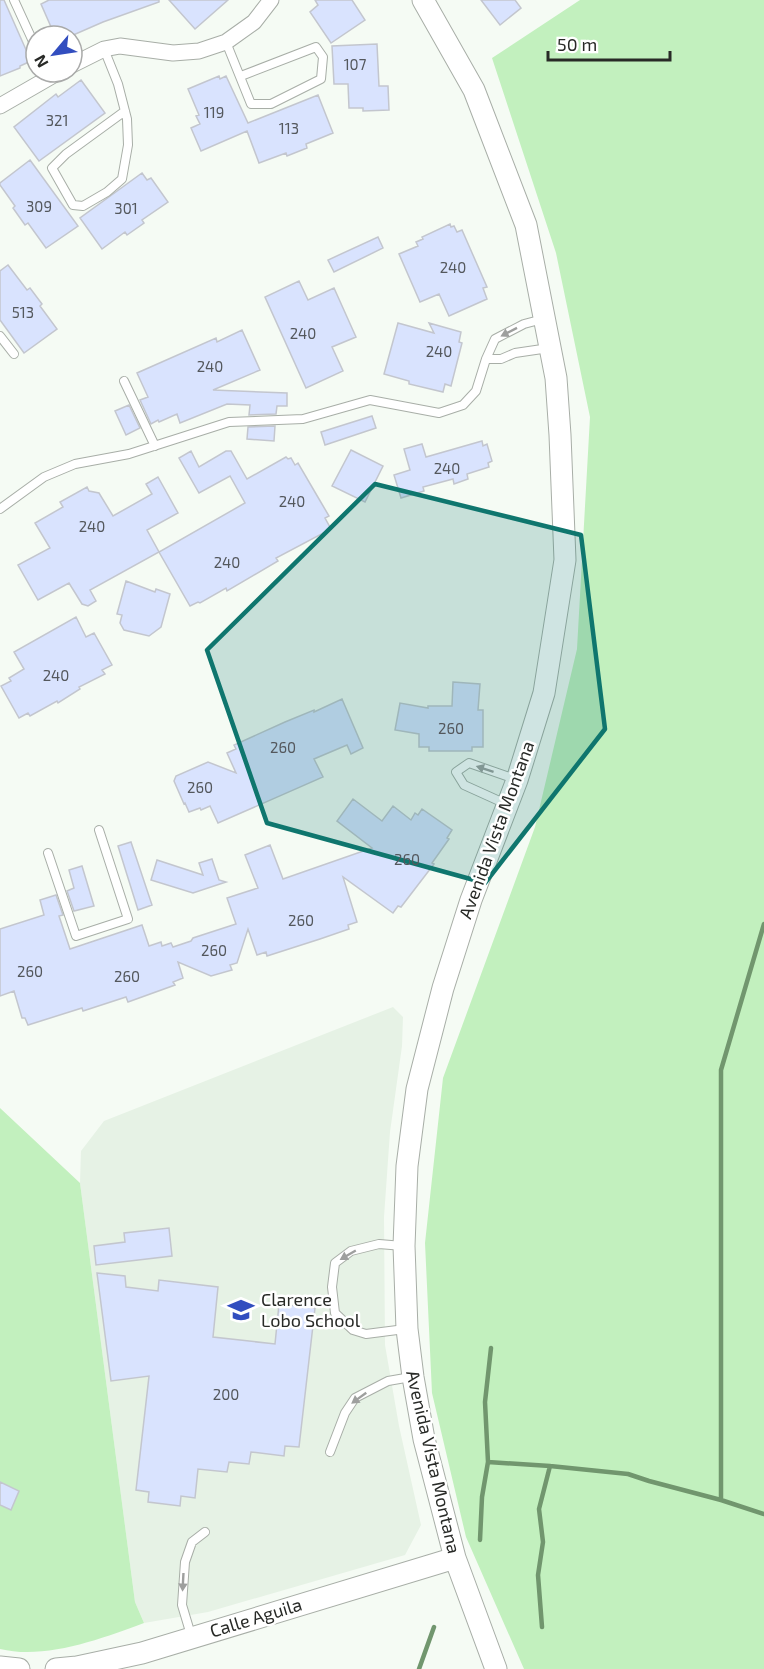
<svg xmlns="http://www.w3.org/2000/svg" width="764" height="1669" viewBox="0 0 764 1669" font-family="'Exo 2',sans-serif">
	<style>
		.built { fill: #e6f2e5 }
		.green { fill: #c2f0be }
		.lines { fill: none; stroke-linecap: round; stroke-linejoin: round }
		.stream { stroke: #71966e; stroke-width: 4.5 }
		.building { fill: #d9e3fe; stroke: #c3c6ce; stroke-width: 1.5 }
		.lane-casing { stroke: #a8aea7; stroke-width: 10 }
		.street-casing { stroke: #a8aea7; stroke-width: 17 }
		.secondary-casing { stroke: #a8aea7; stroke-width: 23 }
		.lane { stroke: #fff; stroke-width: 8 }
		.street { stroke: #fff; stroke-width: 15 }
		.secondary { stroke: #fff; stroke-width: 21 }
		.oneway { fill: #9e9f9e }
		.marked { fill: #0f766e; fill-opacity: 0.2; stroke: #0f766e; stroke-width: 4.5; stroke-linejoin: round }
		.labels { text-anchor: middle; stroke-width: 5; stroke-linejoin: round; paint-order: stroke }
		.number-label { font-size: 15px; fill: #54585d }
		.street-label { font-size: 18px; fill: #282a27; stroke: #fff }
		.poi-label { font-size: 18px; fill: #282a27; stroke: #fff; text-anchor: start }
	</style>
	<rect width="100%" height="100%" fill="#f5fbf4"/>
	<path class="built" d="M393,1007L403,1017L402,1046L390,1132L384,1217L385,1345L399,1426L421,1525L405,1555L208,1612L144,1623L135,1602L80,1183L81,1151L104,1121Z"/>
	<path class="green" d="M580,0H764V1669H524L466,1537L432,1393L425,1243L443,1078L535,827L577,649L590,417L556,253L492,58Z
		M0,1108L80,1183L135,1602L144,1623C101,1639 45,1660 0,1649Z"/>
	<g class="lines">
		<path class="stream" d="M488,1462L550,1466L628,1474L649,1481L721,1500L764,1514
			M721,1500V1070L764,924
			M480,1540L482,1497L488,1462L485,1402L491,1348
			M542,1627L538,1575L543,1542L539,1509L550,1466
			M419,1669L434,1627"/>
	</g>
	<path class="building" d="M0,0H4L31,61L20,66V68L0,76Z
		M49,0H159V2L103,22L71,36H55L41,4Z
		M169,0H228L195,29Z
		M315,0H352L365,20L331,43L310,12L318,5Z
		M481,0H515L521,8L500,25Z
		M377,44L379,86H388L389,110L363,111V108H349L348,84H334L332,46Z
		M219,76L220,79L226,76L248,123L318,95L333,133L306,144L307,148L287,156L286,153L259,163L247,131L201,151L191,128L200,124L196,116L199,115L188,89Z
		M81,80L105,113L39,161L14,127L56,94L58,97Z
		M30,160L78,226L46,248L28,223L25,225L13,208L15,206L0,185V183Z
		M142,173L147,180L151,178L168,202L142,220L144,223L127,235L125,232L102,249L80,218Z
		M450,224L451,227L454,226L457,232L462,230L487,287L483,288L487,299L449,316L439,294L420,302L399,254L418,246L416,242L423,239L422,237Z
		M378,237L383,248L334,272L328,260Z
		M8,265L27,290L30,288L42,304L40,306L57,329L24,353L0,320V271Z
		M299,281L308,300L334,288L356,337L332,347L343,371L306,388L265,297Z
		M398,323L434,333L429,323L461,332L459,342L462,343L451,386L445,384L443,392L409,384V381L384,374Z
		M242,330L260,370L213,390L287,393V406H277L276,414L249,415L250,405L227,404L180,423L177,414L159,422L158,420L151,424L140,400L148,397L137,373L216,338L217,342Z
		M129,405L140,428L126,435L115,411Z
		M372,416L376,428L325,445L321,432Z
		M275,426L274,441L247,439L248,427Z
		M482,441L483,446L487,444L492,461L488,463L489,467L467,474L468,479L454,484L453,479L423,487L424,491L401,498L394,475L410,470L404,449L422,444L426,457Z
		M351,450L383,466L365,502L332,486Z
		M191,451L199,467L226,451H231L247,479L286,457L288,459L291,458L295,465L298,463L319,499L329,516L325,518L331,529L276,558L278,561L227,591L226,588L200,603L198,602L190,606L159,552L245,503L230,476L199,493L179,458Z
		M158,477L178,513L147,530L159,552L90,590L96,601L88,606L82,604L69,583L38,600L18,565L50,548L35,523L63,507L60,502L87,487L89,491L99,493L113,516L152,494L146,484Z
		M126,581L155,592L156,589L170,594L161,627L149,636L124,630L120,623L122,615L117,614Z
		M76,617L86,637L94,633L112,665L102,670L105,674L79,687L80,689L58,703L57,701L30,716L28,713L19,718L1,686L11,681L9,678L24,669L14,652Z
		M453,682L480,684L478,710H483V747H472V751H429V747H419V734L395,730L400,703L428,708V706H452Z
		M342,699L363,748L351,754L347,745L314,759L323,777L218,823L210,806L201,810L200,808L189,812L185,803L184,804L174,781L176,776L208,762L236,773L227,753L236,749L234,745L285,722L314,710V712Z
		M353,799L382,821L393,806L411,820L415,813L418,815L422,809L452,830L447,838L449,839L432,863L434,864L401,907L398,906L393,913L343,877L357,922L348,925L349,929L320,939L267,956L266,952L257,955L248,929L237,963L230,965L232,970L211,976L178,962L183,978L173,982L175,985L128,1002L126,997L83,1011L82,1008L28,1025L25,1018H22L14,991L0,996V929L44,915L40,900L56,895L63,915L59,916L70,949L142,925L149,946L161,942L162,946L171,943L173,947L191,941L193,938L236,924L227,898L258,888L245,855L270,845L283,879L372,848L337,821Z
		M131,842L152,905L138,910L118,846Z
		M212,859L219,880L226,882L193,893L151,880L157,860L203,875L199,863Z
		M82,866L94,906L74,911L67,891L74,888L69,870Z
		M169,1228L172,1256L96,1265L94,1246L125,1242L124,1233Z
		M97,1273L125,1276L126,1287L158,1291L159,1280L218,1287L213,1337L275,1344L279,1304L315,1308L299,1447L285,1446L284,1456L251,1452L249,1464L229,1462L227,1472L198,1469L195,1498L181,1496L180,1506L148,1502L149,1492L136,1490L149,1376L111,1381Z
		M0,1482L19,1491L11,1510L0,1505Z"/>
	<g class="lines">
		<g class="lane-casing">
			<path id="lane" d="M14,0L36,48
				M226,42L251,104H271L321,79L323,57L316,47L241,76
				M104,49L118,84L127,119L128,145L122,179L107,192L83,206L73,205L52,168L66,154L125,111
				M0,336L14,354
				M486,359H501L515,353L549,348
				M124,381L155,446
				M0,509L44,477L75,464L129,454L229,422L303,419L370,400L439,413L463,405L476,391L486,359L495,339L524,324L543,319
				M506,804L464,785L456,772L469,763L515,779
				M48,853L76,936L128,919L99,830
				M403,1246L379,1244L351,1251L335,1263L332,1287L335,1313L353,1330L366,1334L405,1329
				M330,1452L345,1413L355,1398L388,1381L411,1377
				M191,1635L182,1605L185,1562L192,1542L205,1532"/>
		</g>
		<g class="street-casing">
			<path id="street" d="M72,65L104,49L120,46L173,53L199,51L226,42L254,22L271,0
				M0,106L59,72"/>
		</g>
		<g class="secondary-casing">
			<path id="secondary" d="M423,0L474,90L526,225L556,378L560,435L565,560L544,693L517,780L471,900L443,988L417,1089L407,1166L404,1246L407,1329L413,1377L424,1439L455,1558L496,1669
				M0,1667L19,1669
				M56,1669L77,1667L142,1653L455,1558"/>
		</g>
		<use href="#lane" class="lane"/>
		<use href="#street" class="street"/>
		<use href="#secondary" class="secondary"/>
	</g>
	<defs><path id="oneway-solid" d="M-6-.8H1V-3.2L6.5 0L1 3.2V.8H-6Z" transform="scale(1.5)"/></defs>
	<g class="oneway">
		<use href="#oneway-solid" transform="translate(509 332) rotate(153)"/>
		<use href="#oneway-solid" transform="translate(485 769) rotate(-162)"/>
		<use href="#oneway-solid" transform="translate(348 1255) rotate(150)"/>
		<use href="#oneway-solid" transform="translate(359 1398) rotate(144)"/>
		<use href="#oneway-solid" transform="translate(183 1582) rotate(93)"/>
	</g>
	<path class="marked" d="M375,484L581,535L605,729L485,883L267,823L207,650Z"/>
	<defs>
		<g id="school-bare" transform="scale(2.07)"><path d="M0-5L7-2L0 1L-7-2ZM-4 1L0 2.5L4 1V4Q0 6-4 4Z" fill="#324ebf" stroke="#fff" stroke-width="2.5" paint-order="stroke"/></g>
	</defs>
	<g fill-rule="evenodd">
		<use href="#school-bare" x="241" y="1310"/>
	</g>
	<g class="labels">
		<g class="number-label">
			<text x="355" y="70">107</text>
			<text x="214" y="118">119</text>
			<text x="57" y="126">321</text>
			<text x="289" y="134">113</text>
			<text x="39" y="212">309</text>
			<text x="126" y="214">301</text>
			<text x="453" y="273">240</text>
			<text x="23" y="318">513</text>
			<text x="303" y="339">240</text>
			<text x="439" y="357">240</text>
			<text x="210" y="372">240</text>
			<text x="447" y="474">240</text>
			<text x="292" y="507">240</text>
			<text x="92" y="532">240</text>
			<text x="227" y="568">240</text>
			<text x="56" y="681">240</text>
			<text x="451" y="734">260</text>
			<text x="283" y="753">260</text>
			<text x="200" y="793">260</text>
			<text x="407" y="865">260</text>
			<text x="301" y="926">260</text>
			<text x="214" y="956">260</text>
			<text x="30" y="977">260</text>
			<text x="127" y="982">260</text>
			<text x="226" y="1400">200</text>
		</g>
		<g class="street-label">
			<text transform="translate(497 830) rotate(-70)" y="6">Avenida Vista Montana</text>
			<text transform="translate(433 1462) rotate(77)" y="6">Avenida Vista Montana</text>
			<text transform="translate(256 1618) rotate(-17)" y="6">Calle Aguila</text>
		</g>
		<g class="poi-label">
			<text x="261" y="1306">Clarence<tspan x="261" dy="21">Lobo School</tspan></text>
		</g>
	</g>
	<g transform="translate(54 54) rotate(241)"><circle r="28" fill="#ffffff" stroke="#a9aaa9" stroke-width="1.5"/>
	<path d="M0-4.5L10 22L0 15L-10 22Z" fill="#324ebf"/>
	<text y="-9" font-size="16" font-weight="bold" text-anchor="middle" fill="#282a27">N</text>
	</g>
	<path d="M548 51v9h122v-9" fill="none" stroke="#282a27" stroke-width="3"/>
	<text x="557" y="51" font-size="18" fill="#282a27" stroke="#ffffff" stroke-width="4.5" paint-order="stroke">50 m</text>
</svg>
